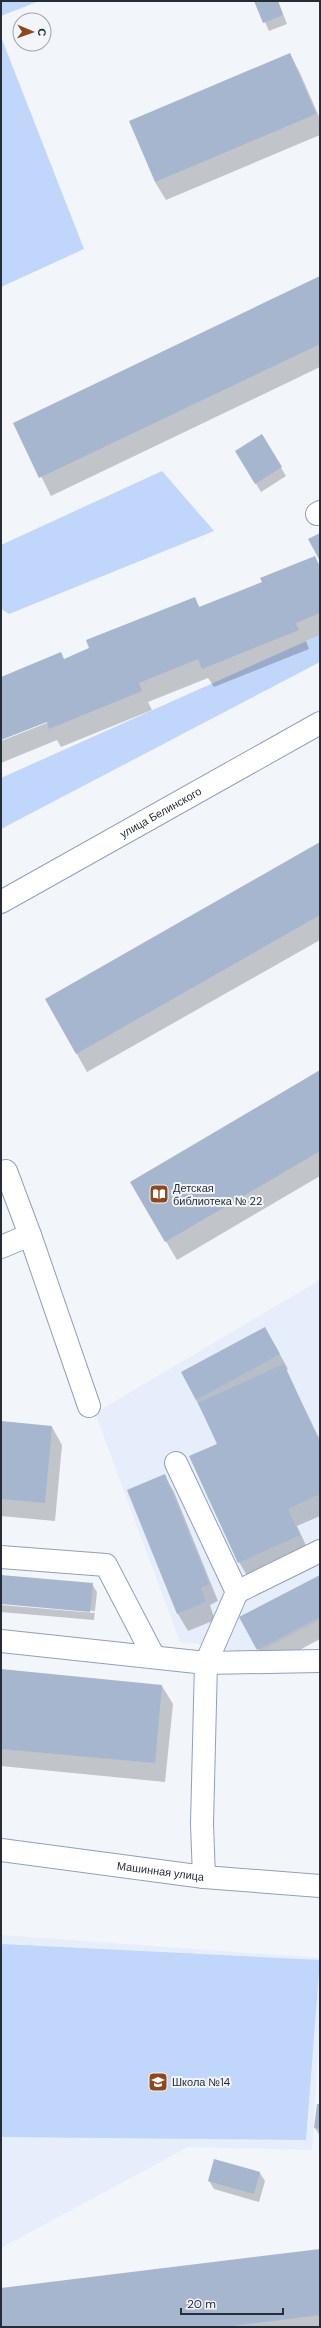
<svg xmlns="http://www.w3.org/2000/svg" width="321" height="2328" viewBox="0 0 321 2328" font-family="'DM Sans',sans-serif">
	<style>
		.built { fill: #e6eefb }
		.green { fill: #c0d6fa }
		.shadow { fill: #0003 }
		.building { fill: #a6b6cf }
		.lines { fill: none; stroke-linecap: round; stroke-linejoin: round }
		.minor-casing { stroke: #91a0b8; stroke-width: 24 }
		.major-casing { stroke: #91a0b8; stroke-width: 24 }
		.minor { stroke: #fff; stroke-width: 22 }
		.major { stroke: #fff; stroke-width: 22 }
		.labels { text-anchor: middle; stroke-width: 4; stroke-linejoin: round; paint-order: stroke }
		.street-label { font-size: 11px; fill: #272d37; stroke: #f2f5fa }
		.poi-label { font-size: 11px; fill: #272d37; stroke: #f2f5fa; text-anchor: start }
	</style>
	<rect width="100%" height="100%" fill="#f2f5fa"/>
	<path class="built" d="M320,1280V1620L253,1655L214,1646L180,1642L95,1413Z
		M1,1935L320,1958V2017L312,2150L188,2147L1,2248Z"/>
	<path class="green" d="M1,1H39L1,16Z
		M1,37L84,249L1,287Z
		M162,471L214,531L9,614L1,609V545Z
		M320,635V662L1,829V778Z
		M1,1944L320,1960L306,2140L1,2137Z"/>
	<path class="shadow" d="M255,1H278L287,24L269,31Z
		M290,54L300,73L320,119V135L166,200L155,182Z
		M320,277V367L51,496L15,424Z
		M262,436L286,476L261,492L236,451Z
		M315,557L320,566V635L306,641L309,649L214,687L208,678L148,702L152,710L61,747L57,740L1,763V741L52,721L51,719L1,739V678L64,660L91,649L194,598L200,608L263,583Z
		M320,843V940L87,1072L46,999Z
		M320,1071V1176L177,1260L131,1182Z
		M273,1342L288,1369L286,1370L320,1440V1516L297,1526L309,1552L249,1579L239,1562L219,1444L182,1373Z
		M1,1422L52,1427L62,1445L55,1521L1,1516Z
		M164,1475L174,1492L218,1601L210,1605L215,1620L188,1631L178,1614L128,1490Z
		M1,1576L92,1584L97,1592L94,1620L1,1612V1605L95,1613V1611L1,1603Z
		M320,1576V1639L268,1667L241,1617Z
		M1,1670L162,1686L173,1704L165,1782L1,1766Z
		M320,2105V2136L315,2128Z
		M260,2173L265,2181L259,2202L214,2189L209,2181Z
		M320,2250V2327H1V2289Z"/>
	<path class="building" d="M254,1H278L283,15L263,23Z
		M290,53L316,114L155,182L129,121Z
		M320,276V344L39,478L13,423Z
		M262,434L282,467L255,484L235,451Z
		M320,533V561L308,539Z
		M315,556L320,568V613L296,623L299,630L202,669L198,659L139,683L142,691L49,729L47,722L1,740V677L61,652L64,659L89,648L86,640L195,597L199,607L262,582L260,578Z
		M320,842V915L76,1054L45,999Z
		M320,1070V1151L165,1242L130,1182Z
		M265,1327L280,1354L196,1400L181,1372Z
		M284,1364L320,1443V1494L288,1509L300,1535L238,1563L189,1456L217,1444L198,1403Z
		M1,1421L52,1426L45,1503L1,1499Z
		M165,1474L209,1584L201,1588L206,1602L177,1614L127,1490Z
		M1,1575L93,1583L90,1612L1,1604Z
		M320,1575V1617L257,1650L239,1617Z
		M1,1669L162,1685L155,1763L1,1749Z
		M317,2104H320V2129L314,2128Z
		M214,2159L260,2172L254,2194L208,2181Z
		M320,2249V2315L224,2327H1V2288Z"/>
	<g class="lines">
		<g class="minor-casing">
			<g id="minor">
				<path d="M317,514L320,512"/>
				<path d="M1,1172L6,1171L30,1235L1,1247"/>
				<path d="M30,1235L89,1406"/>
				<path d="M176,1463L237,1592L206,1663L202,1824L204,1877"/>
				<path d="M1,1557L106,1565L154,1657"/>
				<path d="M237,1592L320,1551"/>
				<path d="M1,1641L206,1663L320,1661"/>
				<path id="s1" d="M1,1850L204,1877L320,1886"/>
			</g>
		</g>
		<g class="major-casing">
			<g id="major">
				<path id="s2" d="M1,902L320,723"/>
			</g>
		</g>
		<use href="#minor" class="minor"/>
		<use href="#major" class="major"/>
	</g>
	<defs>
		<g id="library-square" transform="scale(1)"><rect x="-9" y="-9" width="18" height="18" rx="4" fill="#8d491d" stroke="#f2f5fa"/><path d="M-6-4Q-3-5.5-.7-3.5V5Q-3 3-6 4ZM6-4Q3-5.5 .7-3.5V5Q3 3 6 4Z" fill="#fff"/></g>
		<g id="school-square" transform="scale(1)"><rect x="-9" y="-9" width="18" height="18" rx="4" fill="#8d491d" stroke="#f2f5fa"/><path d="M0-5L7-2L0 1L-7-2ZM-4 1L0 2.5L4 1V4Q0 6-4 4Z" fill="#fff"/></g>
	</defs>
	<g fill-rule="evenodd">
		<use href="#library-square" x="159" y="1194"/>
		<use href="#school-square" x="158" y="2082"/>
	</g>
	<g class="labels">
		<g class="street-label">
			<text dy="4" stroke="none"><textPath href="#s2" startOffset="183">улица Белинского</textPath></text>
			<text dy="4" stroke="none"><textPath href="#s1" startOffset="161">Машинная улица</textPath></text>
		</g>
		<g class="poi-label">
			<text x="173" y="1192">Детская<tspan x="173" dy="13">библиотека № 22</tspan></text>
			<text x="172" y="2086">Школа №14</text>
		</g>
	</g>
	<rect width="321" height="2328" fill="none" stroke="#272d37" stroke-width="4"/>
	<g transform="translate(32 32) rotate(92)"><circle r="19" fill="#f2f5fa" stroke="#a1a5ac"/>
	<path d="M0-3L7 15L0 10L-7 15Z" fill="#8d491d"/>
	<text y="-6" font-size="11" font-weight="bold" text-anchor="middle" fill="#272d37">С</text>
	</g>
	<path d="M181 2308v6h102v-6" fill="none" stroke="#272d37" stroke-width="2"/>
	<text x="187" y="2308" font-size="12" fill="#272d37" stroke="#f2f5fa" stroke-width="3" paint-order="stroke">20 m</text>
</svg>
